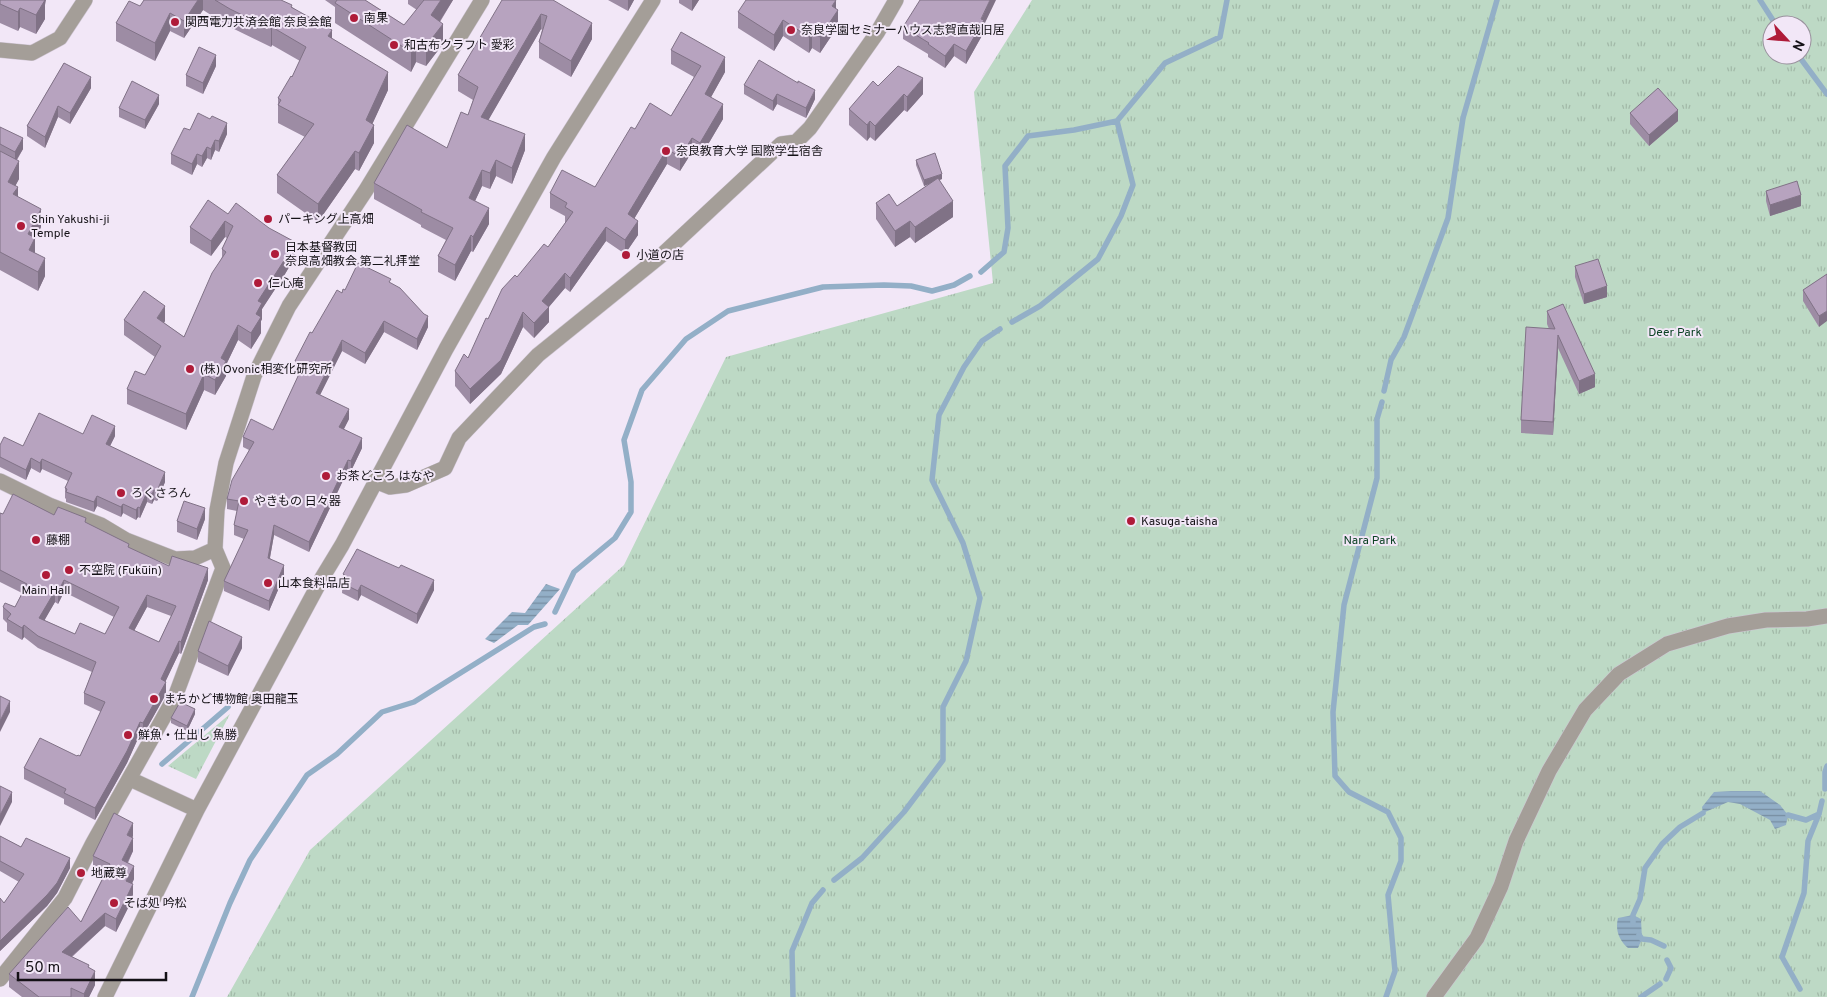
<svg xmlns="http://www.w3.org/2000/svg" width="1827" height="997" viewBox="0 0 1827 997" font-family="Overpass,'Noto Sans JP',sans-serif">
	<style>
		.park { fill: url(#park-tufts); fill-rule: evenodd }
		.water { fill: url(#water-rules) }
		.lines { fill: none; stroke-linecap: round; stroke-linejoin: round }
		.stream { stroke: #93afc7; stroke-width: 5.5 }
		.minor-casing { stroke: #cec5d3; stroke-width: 16 }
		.minor { stroke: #a49e98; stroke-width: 15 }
		.wall { fill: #9d8ca4; fill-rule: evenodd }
		.shaded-wall { fill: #807286 }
		.building { fill: #b7a3bf; stroke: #807286; fill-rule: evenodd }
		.poi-dot { fill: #af1b39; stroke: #f2e7f7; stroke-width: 2 }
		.labels { text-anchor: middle; stroke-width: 4; stroke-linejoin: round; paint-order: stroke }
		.poi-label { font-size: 12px; fill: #141116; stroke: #f2e7f7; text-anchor: start }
		.park-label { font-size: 12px; fill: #0d4325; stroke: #f2e7f7 }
	</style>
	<defs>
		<pattern id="park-tufts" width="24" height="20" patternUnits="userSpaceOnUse" patternTransform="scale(1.25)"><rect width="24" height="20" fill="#bdd9c5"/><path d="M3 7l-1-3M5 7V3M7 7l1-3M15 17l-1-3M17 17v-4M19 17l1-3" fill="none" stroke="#a2b9a8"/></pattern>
		<pattern id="water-rules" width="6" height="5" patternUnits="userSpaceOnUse" patternTransform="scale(1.25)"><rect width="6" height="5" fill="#93afc7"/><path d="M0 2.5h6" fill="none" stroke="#778da1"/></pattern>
	</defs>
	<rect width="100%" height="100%" fill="#f2e7f7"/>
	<path class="park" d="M1032,0H1827V997H227L310,850L624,565L726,357L993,283L974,92ZM1772,25H1802V55H1772Z
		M230,714L196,779L168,766Z"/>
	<path class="water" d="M546,584L560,589L528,625H518L494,643L485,639L512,612L525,613Z
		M1731,791H1760L1780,805L1788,815L1786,825L1775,829L1770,820L1740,804L1728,802L1703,813L1702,807L1714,792Z
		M1633,915L1641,919L1642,939L1638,948H1628C1619,940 1615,930 1618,918Z"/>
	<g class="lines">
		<path class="stream" d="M1760,0L1776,25
			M1798,55L1827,94
			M981,272L1004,252L1008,228L1005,166L1028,136L1074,130L1117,121L1165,63L1220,37L1227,0
			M1012,322L1040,306L1098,259L1121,216L1133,185L1117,121
			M1384,391L1391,360L1404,337L1448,218L1463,118L1497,0
			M1382,402L1377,419V478L1344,605L1333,712L1335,776L1349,792L1388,812L1401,838V861L1388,895L1395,971L1386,997
			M555,612L574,572L615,538L631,512V482L624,440L642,390L686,339L728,311L823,287L884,285L911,286L932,291L954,285L970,276
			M162,764L228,707
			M1825,789V772L1827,766
			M1788,815L1806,820L1819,814
			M834,880L862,858L904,812L943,760V707L966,661L980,598L963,543L932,480L939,415L964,367L982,341L1000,329
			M1633,923V915L1640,899L1645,868L1662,844L1680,827L1703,813
			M1639,935L1642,939L1651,940L1664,946
			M1666,979L1671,968L1667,960
			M1800,989L1782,957L1804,893L1808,841L1819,814L1822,801
			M192,997L230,903L250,860L307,775L337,754L382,712L414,702L534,627L545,624
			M793,997L792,951L812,903L823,890
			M1641,997L1660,984"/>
		<g class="minor-casing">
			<path id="minor" d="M0,50L32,53L60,38L85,0
				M0,481L49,505L101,525L126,540L175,559L195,558L215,549
				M375,481L390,487L406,485L445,468L459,438L538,355L663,254L781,144L796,142L810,128L877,33L896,0
				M130,779L197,810
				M0,979L65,898L93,843L175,697L223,568L215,549L217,510L226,463L254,376L289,306L366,190L482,0
				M105,997L197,810L322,578L342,545L446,349L554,157L653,0
				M1434,997L1477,938L1501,886L1516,841L1549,771L1585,710L1619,674L1667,644L1728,626L1766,620L1807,619L1827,616"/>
		</g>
		<use href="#minor" class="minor"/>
	</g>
	<path class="wall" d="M0,0L45,5V19L36,34L20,27L18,31L0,23Z
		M144,0H281L292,7L332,39L388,90L372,124L374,143L359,171L355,169L318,222L277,193V175L305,137L278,123V98L292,77L300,61L272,45L271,47L230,27L203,10L184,38L170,31L155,61L116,41V23L140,6Z
		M325,0H365L404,25L417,10L408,4V0H453L440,22L443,44L426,66L416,62L411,72L335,23V7Z
		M553,0L592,39L571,77L539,58V42L542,30L541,29L488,120L525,150L512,184L496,176L490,189L482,186L475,201L489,224L473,252L471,251L455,281L438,272V256L446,240L421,227V225L374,199V183L447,148L468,115L473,100L458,91V75Z
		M608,0H634L628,11Z
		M679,0H699L692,11L679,3Z
		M836,9L838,26L820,53L812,48L809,53L783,36L774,51L738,28V12Z
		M984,25V32L966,64L954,56L945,68L928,57V54L903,39V27Z
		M671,50L725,72L711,97L723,119L700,158L692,152L680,171L667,164L634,219L638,235L625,254L606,241L570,292L565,288L549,307V322L534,338L523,327L501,374L470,404L455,386V371L468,358L488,319L517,277L548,247L566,222H565V216L550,208V193L595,187L635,129L671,116L694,77L671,64Z
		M64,63L91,88L70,124L58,117L45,148L27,136V126Z
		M216,66L203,94L186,86V75Z
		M798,83L815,99L806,118L777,104L773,111L744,94V85Z
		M878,86L923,94L907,112L904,110L875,141L870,137L867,141L849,125V109Z
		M159,104L145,129L119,117V108Z
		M1630,113L1678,121L1649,146L1630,124Z
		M0,127L23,149L17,160L19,179L15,186L18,197L41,227L35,239V253L45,276L38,291L0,270Z
		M190,130L227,134L219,152L215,150L211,160L207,158L202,167L197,164L192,175L171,164V154Z
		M916,160L942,179L939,180L953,217L915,243L910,237L895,247L876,219V203L897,206L929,184L924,186L916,165Z
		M1766,191L1801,206L1770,216L1766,201Z
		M228,214L295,257L285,274L262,309V319L261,321V333L251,349L238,340L226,365V376L215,395L204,390L186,430L127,404V389L145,375L155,357L124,335V320L165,321L164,323L184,337L222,257V249L227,238L225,237L211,256L190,243V227Z
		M1575,266L1607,297L1584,304L1575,277Z
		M1827,274L1819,327L1803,301V290Z
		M391,283L428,327L417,350L384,332L365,364L342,351L320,395L349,419L344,429L362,448L351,471L348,470L309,552L274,535L270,558L284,576L269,611L224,591V581L244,539L234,535V525L237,511L227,509V499L249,450L243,447V437L273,430L300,373L295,371V361L312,333L342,293L345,290Z
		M1547,311L1595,387L1579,394L1558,348L1553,435L1521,433V420L1549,329L1547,324Z
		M115,436L110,446L165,482L157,501L154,500L152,504L147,502L140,518L138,517L136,520L123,513L121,517L97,506L94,512L66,502V499L65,498V488L68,481L42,469L40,473L31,468L26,480L0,467V445L23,446Z
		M0,513L3,514L54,515L86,523L129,548L169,566L208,580L181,654L179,653L165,682L166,694L143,735L140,734L127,763L95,820L64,804V799L24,779V768L80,756L101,712L84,704V693L92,672L38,648L24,637L22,640L7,631V623L3,619V607H15L22,593L0,582ZM64,592L114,617L105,634H75L44,620L55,602L58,604ZM147,607L171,616L159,642L134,631Z
		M205,519L197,540L177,532V521Z
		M343,574L434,590L417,624L361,595L358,601L342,593Z
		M242,648L228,676L198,662V651Z
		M195,714L187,731L171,723V718Z
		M0,836L21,847L70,868L57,893L47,906L0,951V898L4,903L19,882L0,871Z
		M133,836L132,838L133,851L128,863L134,879L132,884L133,898L116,932L105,926L72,957L89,968L95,985L89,997H22L9,987V974L81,922L104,875L93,869V856Z"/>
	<path class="shaded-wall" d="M41,0H46L45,5V19L36,34V15Z
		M198,0H203V10L184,38V21Z
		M441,0H453L431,35V15Z
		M628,0H634L628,11Z
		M692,0H699L692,11Z
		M836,0V13L838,10V26L820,53V37L832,6Z
		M990,0H996L984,25V32L966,64V51Z
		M20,8V27L18,31V12Z
		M170,13V31L155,61V43Z
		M541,14V29L481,133V117Z
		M783,20V36L774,51V35Z
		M592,23V39L571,77V61Z
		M443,24V44L426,66V46Z
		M272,27V45L271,47V29Z
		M332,30V48L328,36Z
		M812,32V48L809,53V37Z
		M416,42V62L411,72V52Z
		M954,44V56L945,68V56Z
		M216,55V66L203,94V83Z
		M725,57V72L705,108V94Z
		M388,72V90L366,138V120Z
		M91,77V88L70,124V113Z
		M923,78V94L907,112V97Z
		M815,90V99L806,118V108Z
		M777,94V104L773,111V101Z
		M904,94V110L875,141V126Z
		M159,95V104L145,129V120Z
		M723,104V119L700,158V143Z
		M58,106V117L45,148V137Z
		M1678,110V121L1649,146V135Z
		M870,121V137L867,141V125Z
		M227,123V134L219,152V141Z
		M374,125V143L359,171V153Z
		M525,134V150L512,184V168Z
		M23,138V149L15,162V152Z
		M692,138V152L680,171V157Z
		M215,140V150L211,160V149Z
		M207,147V158L202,167V156Z
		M667,149V164L628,229V214Z
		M355,151V169L318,222V204Z
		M197,154V164L192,175V164Z
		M496,160V176L490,189V173Z
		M19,161V179L8,200V182Z
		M482,170V186L469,214V198Z
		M942,174V179L924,186V180Z
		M18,187V205L13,194Z
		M1801,195V206L1770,216V205Z
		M953,201V217L915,243V227Z
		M489,208V224L473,252V237Z
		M41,209V227L35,239V256L29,268L28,234Z
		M225,221V237L211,256V241Z
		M638,221V235L625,254V240Z
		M910,221V237L895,247V231Z
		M606,227V241L570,292V278Z
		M471,235V251L455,281V265Z
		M295,242V257L285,274L262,309V319L261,321V333L251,349V333L256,314L258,301Z
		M45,258V276L38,291V272Z
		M565,273V288L547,309L549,307V322L534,338V323L542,301Z
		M1607,286V297L1584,304V294Z
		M165,306V321L157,333V318Z
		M1827,311V321L1819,327V316Z
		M523,312V327L501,374L470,404V389Z
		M428,316V327L417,350V339Z
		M384,321V332L365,364V353Z
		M238,325V340L226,365V376L215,395V380L221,358Z
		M1558,335V348L1553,435V422Z
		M342,340V351L316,403V393Z
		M204,374V390L186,430V414Z
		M1595,374V387L1579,394V381Z
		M349,409V419L339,438V427Z
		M115,426V436L106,454V444Z
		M362,438V448L351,471V461Z
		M31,458V468L26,480V470Z
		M42,459V469L40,473V463Z
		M348,460V470L309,552V542Z
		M165,472V482L157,501V491Z
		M154,490V500L152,504V494Z
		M147,492V502L140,518V508Z
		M97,496V506L94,512V502Z
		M123,504V513L121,517V507Z
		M138,507V517L136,520V510Z
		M205,508V519L197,540V529Z
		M274,525V535L268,568V558Z
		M284,565V576L269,611V601Z
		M208,568V580L181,654V642Z
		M64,580V592L58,604V592Z
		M434,580V590L417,624V614Z
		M361,585V595L358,601V591Z
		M55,591V602L39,630V618Z
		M147,595V607L129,640V628Z
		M24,625V637L22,640V628Z
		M242,637V648L228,676V666Z
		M179,641V653L161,691V679Z
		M166,682V694L143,735V723Z
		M10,701V712L0,732V721Z
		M195,709V714L187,731V726Z
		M140,722V734L127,763L95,820V808Z
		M12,792V802L0,826V815Z
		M133,823V836L127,848V835Z
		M133,838V851L122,873V860Z
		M70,858V868L57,893L47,906L0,951V941Z
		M134,866V879L126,895V881Z
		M133,884V898L116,932V919Z
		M105,913V926L62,965V952Z
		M95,971V985L89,997H84V994Z"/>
	<path class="building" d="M0,0H45L36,15L20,8L18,12L0,4Z
		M144,0H198L184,21L170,13L155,43L116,23L129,1L140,6Z
		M215,0H281L292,5L291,7L332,30L328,36L388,72L366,120L374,125L359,153L355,151L318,204L277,175L314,124L278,105L281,100L278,98L291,76L292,77L306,47L272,27L271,29L230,9Z
		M337,0H365L404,25L424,0H441L431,15L443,24L426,46L416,42L411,52L335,3Z
		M502,0H553L592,23L571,61L539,42L547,16L541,14L481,117L525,134L512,168L496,160L490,173L482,170L469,198L489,208L473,237L471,235L455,265L438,256L453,228L421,212L422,210L374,183L407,125L447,148L461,112L468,115L478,87L458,75Z
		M746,0H836L832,6L838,10L820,37L812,32L809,37L783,20L774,35L738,12Z
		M920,0H990L981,19L984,20L966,51L954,44L945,56L928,44L929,43L903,27Z
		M681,32L725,57L705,94L723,104L700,143L692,138L680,157L667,149L628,214L638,221L625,240L606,227L570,278L565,273L542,301L549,307L534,323L523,312L501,360L470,389L455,371L464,354L468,358L486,318L488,319L502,289L515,275L517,277L544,244L548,247L573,212L565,207L567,203L550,193L562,170L595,187L631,127L635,129L650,103L671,116L701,66L671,50Z
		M199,47L216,55L203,83L186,75Z
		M759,60L798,83V81L815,90L806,108L777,94L773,101L744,85Z
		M64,63L91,77L70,113L58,106L45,137L27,126Z
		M898,66L923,78L907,97L904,94L875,126L870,121L867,125L849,109L873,81L878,86Z
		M132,81L159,95L145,120L119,108Z
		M1658,88L1678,110L1649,135L1630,113Z
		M198,113L210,119L212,116L227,123L219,141L215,140L211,149L207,147L202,156L197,154L192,164L171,154L184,128L190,130Z
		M0,127L23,138L15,152L0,144Z
		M0,151L19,161L8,182L18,187L13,194L41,209L28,234L35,238L29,250L45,258L38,272L0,252Z
		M935,153L942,174L924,180L916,160Z
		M938,178L953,201L915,227L910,221L895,231L876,203L889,194L897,206Z
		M1797,181L1801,195L1770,205L1766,191Z
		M208,200L228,214L236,203L269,228L295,242L285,259L258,301L262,303L256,314L261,317L251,333L238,325L221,358L226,361L215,380L204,374L186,414L127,389L135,371L145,375L161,346L124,320L144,291L165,306L157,318L184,337L212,273L226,252L222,249L233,226L225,221L211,241L190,227Z
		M1598,259L1607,286L1584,294L1575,266Z
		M358,263L391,279L389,282L400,288L424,314L428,316L417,339L384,321L365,353L342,340L316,393L349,409L339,427L362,438L351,461L348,460L309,542L274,525L268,558L284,565L269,601L224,581L248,530L234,525L239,501L227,499L232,480L254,442L243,437L251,419L273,430L299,374L303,365L295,361L310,332L312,333L337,290L342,293L343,289L345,290Z
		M1827,274V311L1819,316L1803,290Z
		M1563,304L1595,374L1579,381L1558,335L1553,422L1521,420L1526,327L1555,329L1547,311Z
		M39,413L83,434L92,415L115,426L106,444L165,472L157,491L154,490L152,494L147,492L140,508L138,507L136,510L123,504L121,507L97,496L94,502L66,492L67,489L65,488L72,473L42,459L40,463L31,458L26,470L0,457V445L4,437L23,446Z
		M13,494L54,515L58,507L86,518L85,522L129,544L128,547L169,566L172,556L208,568L181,642L179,641L161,679L166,682L143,723L140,722L127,751L95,808L64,793L66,789L24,768L40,738L77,756L78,755L80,756L105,702L84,693L96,662L38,636L24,625L22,628L7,619L11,614L3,607L5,603L15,607L27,584L0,570V513L3,514ZM64,580L119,607L105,634L80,623L75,634L39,618L55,591L58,592ZM147,595L176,606L159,642L129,628Z
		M184,501L205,508L197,529L177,521Z
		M357,549L383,561L399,568L401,565L434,580L417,614L361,585L358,591L342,583L346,576L343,574Z
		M209,621L242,637L228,666L198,651Z
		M0,696L10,701L0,721Z
		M180,702L195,709L187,726L171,718Z
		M0,786L12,792L0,815Z
		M114,813L133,823L127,835L133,838L122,860L134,866L126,881L133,884L116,919L105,913L62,952L89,965L88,967L95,971L84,994L71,988V997H39L9,974L68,907L81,922L110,864L93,856Z
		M0,836L21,847L26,838L70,858L57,883L47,895L0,941V898L4,903L24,874L0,861Z"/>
	<g class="poi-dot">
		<circle cx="354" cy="18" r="5"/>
		<circle cx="175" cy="22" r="5"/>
		<circle cx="791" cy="30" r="5"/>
		<circle cx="394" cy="45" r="5"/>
		<circle cx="666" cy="151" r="5"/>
		<circle cx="268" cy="219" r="5"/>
		<circle cx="21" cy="226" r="5"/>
		<circle cx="275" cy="254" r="5"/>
		<circle cx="626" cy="255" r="5"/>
		<circle cx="258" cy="283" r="5"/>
		<circle cx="190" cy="369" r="5"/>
		<circle cx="326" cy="476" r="5"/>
		<circle cx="121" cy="493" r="5"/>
		<circle cx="244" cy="501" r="5"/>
		<circle cx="1131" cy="521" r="5"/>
		<circle cx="36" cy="540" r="5"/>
		<circle cx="69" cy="570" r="5"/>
		<circle cx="46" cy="575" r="5"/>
		<circle cx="268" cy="583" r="5"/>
		<circle cx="154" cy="699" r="5"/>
		<circle cx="128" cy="735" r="5"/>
		<circle cx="81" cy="873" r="5"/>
		<circle cx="114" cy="903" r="5"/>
	</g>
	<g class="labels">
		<g class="poi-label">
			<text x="364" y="22">南果</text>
			<text x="185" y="26">関西電力共済会館 奈良会館</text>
			<text x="801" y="34">奈良学園セミナーハウス志賀直哉旧居</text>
			<text x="404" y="49">和古布クラフト 愛彩</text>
			<text x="676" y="155">奈良教育大学 国際学生宿舎</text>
			<text x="31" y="223">Shin Yakushi-ji<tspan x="31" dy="14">Temple</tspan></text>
			<text x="278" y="223">パーキング上高畑</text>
			<text x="285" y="251">日本基督教団<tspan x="285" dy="14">奈良高畑教会 第二礼拝堂</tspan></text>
			<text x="636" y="259">小道の店</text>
			<text x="268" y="287">仁心庵</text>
			<text x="200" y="373">(株) Ovonic相変化研究所</text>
			<text x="336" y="480">お茶どころ はなや</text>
			<text x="131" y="497">ろくさろん</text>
			<text x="254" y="505">やきもの 日々器</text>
			<text x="1141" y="525">Kasuga-taisha</text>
			<text x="46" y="544">藤棚</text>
			<text x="79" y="574">不空院 (Fukūin)</text>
			<text x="278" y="587">山本食料品店</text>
			<text x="46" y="594" text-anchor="middle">Main Hall</text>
			<text x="164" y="703">まちかど博物館 奥田龍玉</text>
			<text x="138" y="739">鮮魚・仕出し 魚勝</text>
			<text x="91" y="877">地蔵尊</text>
			<text x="124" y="907">そば処 吟松</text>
		</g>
		<g class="park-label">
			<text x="1675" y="336">Deer Park</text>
			<text x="1370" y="544">Nara Park</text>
		</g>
	</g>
	<g transform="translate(1787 40) rotate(116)"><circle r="24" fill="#f2e7f7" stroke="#99919d"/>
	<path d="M0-4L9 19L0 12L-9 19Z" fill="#af1b39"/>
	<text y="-8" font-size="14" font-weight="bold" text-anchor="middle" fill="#141116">N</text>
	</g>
	<path d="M18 972v8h148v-8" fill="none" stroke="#141116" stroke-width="2.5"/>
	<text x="25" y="972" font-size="15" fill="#141116" stroke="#f2e7f7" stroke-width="4" paint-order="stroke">50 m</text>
</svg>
